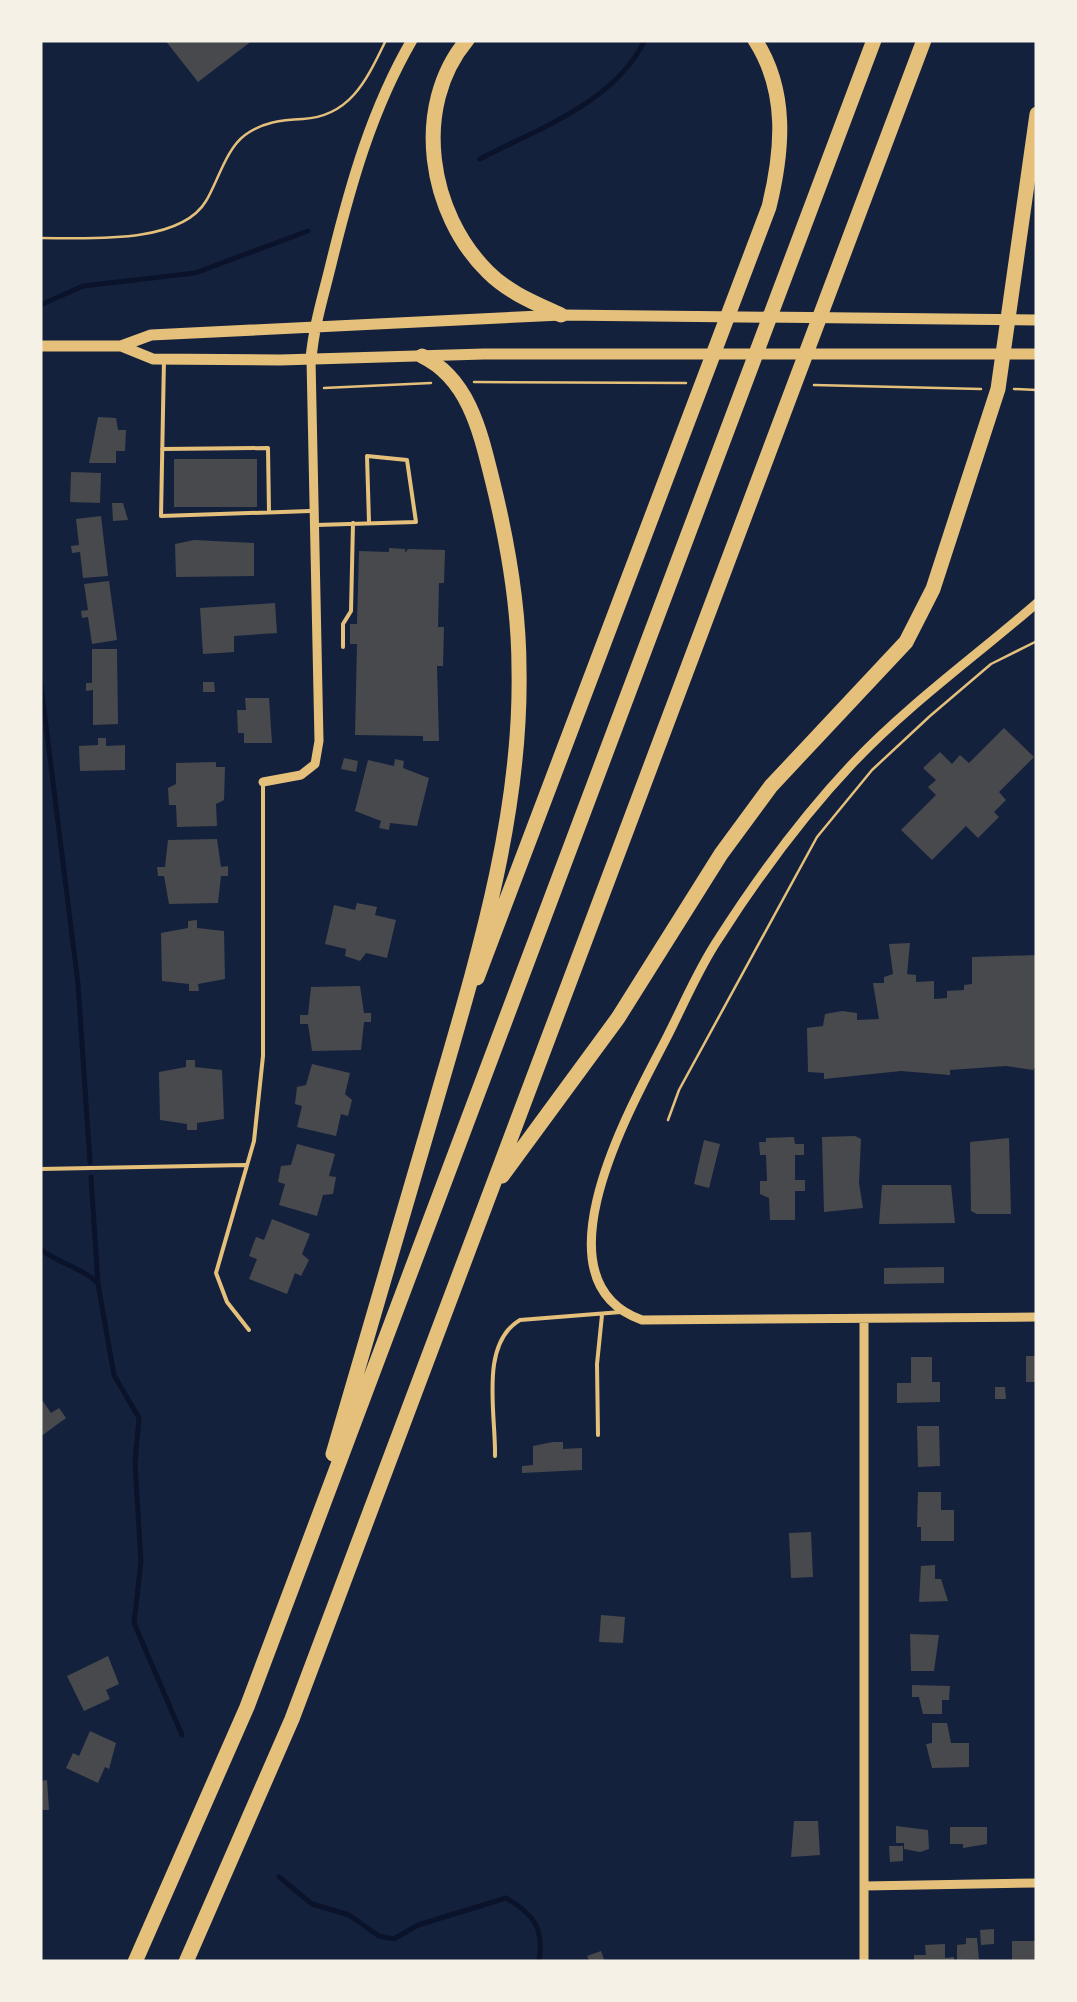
<svg xmlns="http://www.w3.org/2000/svg" width="1077" height="2002" viewBox="0 0 1077 2002" font-family="Roboto,sans-serif">
	<style>
		.lines { fill: none; stroke-linecap: round; stroke-linejoin: round }
		.stream { stroke: #0b132b; stroke-width: 5 }
		.building { fill: #48494c }
		.path { stroke: #e5c07b; stroke-width: 2.5 }
		.service { stroke: #e5c07b; stroke-width: 4 }
		.minor { stroke: #e5c07b; stroke-width: 9 }
		.secondary { stroke: #e5c07b; stroke-width: 11 }
		.motorway { stroke: #e5c07b; stroke-width: 15 }
	</style>
	<rect width="100%" height="100%" fill="#14213d"/>
	<g class="lines">
		<path class="stream" d="M480,159C539,128 614,103 645,40
			M40,305L83,286L195,273L308,231
			M40,677L78,984L90,1162
			M91,1177L98,1284
			M40,1249C56,1262 89,1271 98,1284L114,1375L139,1418L135,1463L141,1561L134,1623L182,1735
			M279,1877L312,1904L349,1915L379,1936L394,1939L418,1925L506,1898C535,1915 544,1928 539,1962"/>
	</g>
	<path class="building" d="M165,40H253L198,82Z
		M98,417L116,418L118,430H126L125,451H116V463H89Z
		M174,459H257V507H174Z
		M71,472L101,473L100,503L70,502Z
		M112,503H123L128,520L113,521Z
		M101,516L108,576L83,578L80,552L72,553L71,546L79,545L76,519Z
		M194,540L254,543V576L176,577L175,544Z
		M389,548L405,549V553L408,549L445,550L444,583H439L438,627H444L443,666H437L439,741H423V736L355,735L357,644H350V624H357L359,551L389,552Z
		M109,581L117,640L92,644L88,617L82,618L81,611L88,610L84,584Z
		M275,603L277,633L234,636V652L203,654L200,608Z
		M92,649H117L118,724L93,725V690L86,691V683H92Z
		M203,682H214L215,692H203Z
		M245,698H269L272,743H244V733H238L237,710H246Z
		M1004,728L1034,757L999,792L1006,800L994,812L999,817L978,838L966,826L932,860L901,830L936,795L928,787L936,780L923,768L940,752L952,764L960,755L969,763Z
		M98,738H106V746L125,745V770L80,771L79,746L98,745Z
		M344,758L358,761L356,772L341,769Z
		M395,759L404,761L403,768L429,778L417,826L390,823L389,830L379,828L381,821L355,811L368,760L394,766Z
		M216,762V767H225L224,800L216,804L217,826L177,827L176,805H169L168,788L176,784V763Z
		M217,839L221,867L228,866V876H221L218,903L169,904L164,876H158L157,867H165L168,840Z
		M357,903L377,907L375,915L396,920L387,958L366,953L360,961L345,956L346,949L325,944L334,905L355,910Z
		M197,920V928L224,931L225,979L198,984L199,991H189V984L162,981L161,933L188,928V921Z
		M910,943L907,974L916,975V982L934,981V999L947,998V991L964,990V985L972,984V957L1037,955V1065L1033,1070L1006,1066L950,1070V1075L901,1071L824,1079V1073L808,1072L807,1028L823,1026L825,1014L842,1011L857,1013V1020L879,1019L873,983H884V977L893,974L889,944Z
		M360,986L364,1013H371V1022H364L361,1050L312,1051L308,1024H300V1015H308L311,987Z
		M186,1060H195V1067L222,1070L224,1119L197,1123V1130H187V1124L160,1120L159,1072L186,1067Z
		M312,1064L350,1073L345,1094L352,1100L348,1116L341,1114L336,1136L297,1127L302,1106L295,1104L297,1087L306,1085Z
		M855,1136L861,1139L859,1183L863,1208L824,1212L822,1137Z
		M794,1137L795,1144H804V1155H795V1180H805V1191H795V1220H770L769,1198L760,1194V1181H767L766,1155H760L759,1142H766V1138Z
		M1009,1138L1011,1214H977L971,1211L970,1142Z
		M704,1140L720,1144L709,1188L694,1184Z
		M297,1144L335,1154L329,1176L336,1177L333,1194L323,1195L317,1216L279,1205L285,1184L278,1182L281,1166L291,1165Z
		M882,1185H951L955,1223L879,1224Z
		M272,1219L310,1234L302,1254L309,1260L301,1276L295,1273L287,1294L249,1279L257,1259L249,1256L256,1237L264,1240Z
		M944,1267V1283L884,1284V1268Z
		M1026,1356H1037V1382H1026Z
		M911,1357H932V1382H940V1402L897,1403V1383H911Z
		M995,1387H1005L1006,1399H995Z
		M40,1397L51,1413L59,1408L66,1418L40,1437Z
		M917,1426H939L940,1466L918,1467Z
		M553,1442H563V1449L582,1448V1470L522,1473V1466L533,1465V1446Z
		M918,1492H941V1510H954V1541H921V1527H917Z
		M811,1532L813,1577L791,1578L789,1533Z
		M935,1565V1579H941L948,1601L919,1602L921,1566Z
		M601,1615L625,1617L623,1643L599,1642Z
		M910,1634L939,1635L934,1671H911Z
		M108,1656L119,1684L106,1690L110,1699L84,1711L67,1676Z
		M912,1685L950,1686L949,1700H942V1714H923L919,1697H912Z
		M932,1723H947L951,1743H969V1767L932,1768L926,1744L932,1743Z
		M90,1731L116,1743L109,1769L105,1767L98,1783L66,1768L73,1753L79,1756Z
		M47,1780L49,1810H40V1781Z
		M794,1821H818L820,1855L791,1857Z
		M896,1826L928,1830L929,1849L920,1852L904,1849V1843H896Z
		M950,1827H987V1844L963,1848V1844H950Z
		M889,1846H903V1861L890,1862Z
		M994,1929V1944L981,1945L980,1930Z
		M966,1938H977L979,1959L957,1960V1945L966,1944Z
		M1012,1941H1037V1962H1012Z
		M945,1944V1958L954,1957V1962H914V1955H926L925,1945Z
		M601,1951L605,1962H590L587,1956Z"/>
	<g class="lines">
		<path class="path" d="M40,238C86,238 180,245 206,201C218,181 226,149 245,135C263,122 281,120 303,119C351,116 367,79 386,40
			M474,382L686,383
			M814,385L981,389
			M324,388L431,383
			M1014,389L1037,390
			M668,1120L679,1090L817,837L872,770L930,716L991,664L1037,641"/>
		<path class="service" d="M164,359L161,516L310,511
			M162,449L268,448L269,512
			M316,525L416,522L407,460L367,456L369,522
			M343,647V624L351,611L353,523
			M40,1169L245,1165
			M249,1330L227,1302L216,1273L254,1141L263,1056V782
			M598,1435L597,1364L602,1315
			M495,1456C496,1414 479,1344 520,1320L621,1312"/>
		<path class="minor" d="M1037,603C976,656 909,704 853,763C804,815 758,877 719,938C698,969 683,1006 666,1039C632,1105 531,1281 642,1320L1037,1317
			M263,782L301,775L315,764L319,741L311,359
			M864,1320V1962
			M865,1886L1037,1883"/>
		<path class="secondary" d="M40,346H121L151,335L561,315L1037,320
			M121,346L153,359L280,360L484,354H1037
			M311,359C314,324 324,294 332,260C351,183 372,109 412,40"/>
		<path class="motorway" d="M467,40C411,107 429,214 488,272C509,293 535,303 561,315
			M477,978L769,207C783,150 788,91 755,40
			M502,1176L618,1018L721,854L771,786L906,642L933,589L998,389L1037,114
			M333,1454C368,1335 402,1217 437,1098C477,960 522,814 519,669C519,606 508,544 493,483C481,435 470,379 422,356
			M135,1962L247,1707L874,40
			M186,1962L292,1719L924,40"/>
	</g>
	<rect width="1077" height="2002" fill="none" stroke="#f6f1e7" stroke-width="85"/>
</svg>
